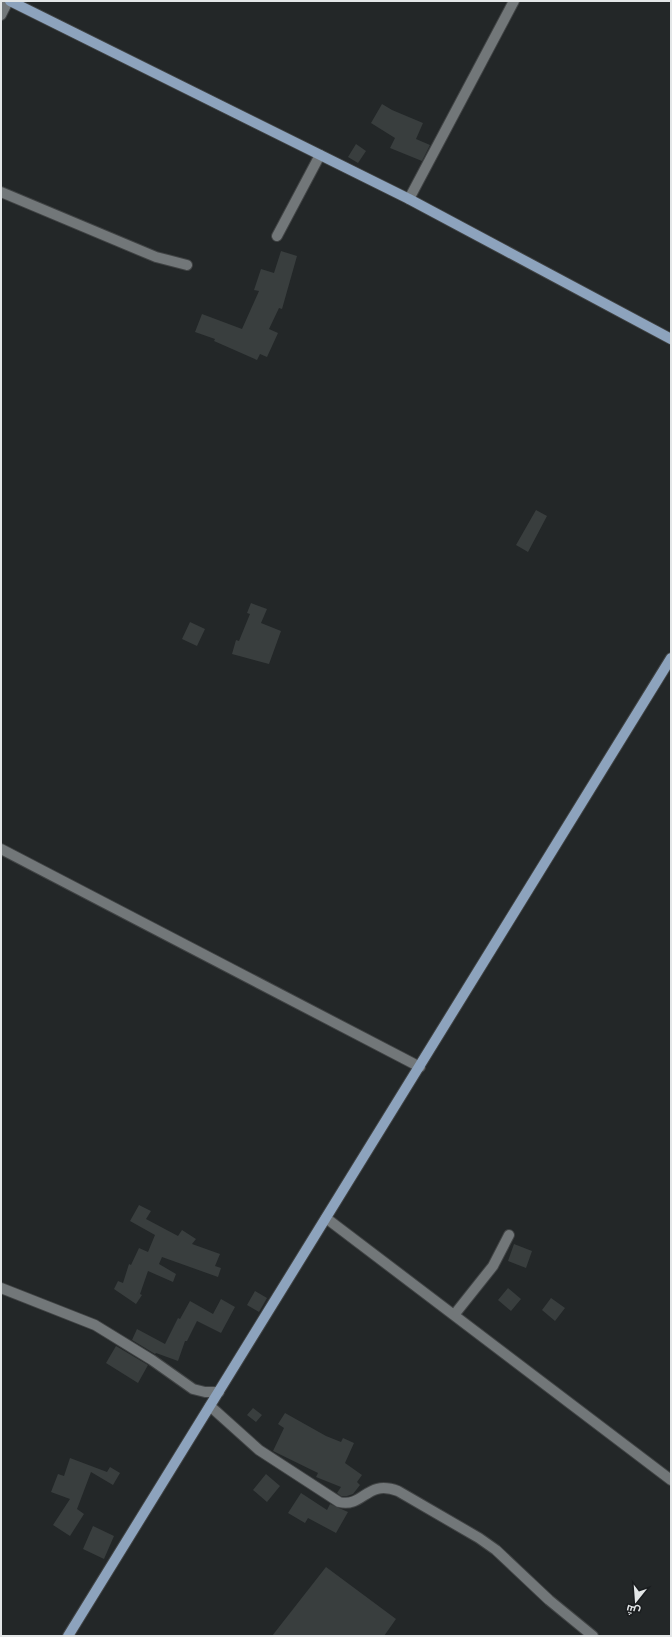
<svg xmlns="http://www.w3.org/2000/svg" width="672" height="1637" viewBox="0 0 672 1637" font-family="Roboto,Cairo,sans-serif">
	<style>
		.building { fill: #393e3e }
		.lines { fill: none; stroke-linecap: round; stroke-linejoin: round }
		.minor-casing { stroke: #404344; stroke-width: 12 }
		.major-casing { stroke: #404344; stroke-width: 12 }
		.minor { stroke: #727779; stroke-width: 10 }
		.major { stroke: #8da3bd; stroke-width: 10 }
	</style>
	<rect width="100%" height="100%" fill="#232728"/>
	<path class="building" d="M382,104L392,110L423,123L416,139L430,145L422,161L390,148L395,138L371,123Z
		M356,144L366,151L358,163L348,157Z
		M281,251L297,256L282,309L279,308L269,329L278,333L267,357L260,354L257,360L214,341L215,339L195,332L202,314L242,329L259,291L254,290L261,269L274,273Z
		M536,510L547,516L528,552L516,545Z
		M251,603L267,609L261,623L281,631L269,664L232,654L236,640L239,641L250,614L247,613Z
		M190,622L205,629L197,646L182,639Z
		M139,1205L151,1211L146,1219L178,1236L182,1230L196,1239L192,1244L220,1254L215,1266L221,1268L218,1277L162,1257L159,1264L176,1274L173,1282L148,1271L140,1294L142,1295L136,1304L114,1289L118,1281L123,1283L129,1264L131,1265L139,1248L148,1252L155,1235L130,1221Z
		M514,1244L532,1251L526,1268L508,1261Z
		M508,1288L521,1299L511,1311L498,1300Z
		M255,1291L267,1298L259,1312L247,1305Z
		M551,1298L565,1308L555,1321L542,1310Z
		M221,1299L235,1307L221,1333L197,1321L187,1341H185L178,1361L156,1353L155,1354L132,1340L137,1329L165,1344L178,1318L180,1319L190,1301L213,1314Z
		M116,1346L148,1365L138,1383L106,1363Z
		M253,1408L262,1415L256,1422L247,1415Z
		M285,1413L326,1436L341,1442L343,1438L354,1443L345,1463L362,1475L357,1482L360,1485L353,1494L347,1496H341L337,1493L341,1487L316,1477L318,1473L273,1451L284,1428L278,1424Z
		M70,1458L107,1472L110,1467L120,1473L113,1485L91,1472L77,1509L84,1514L70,1536L53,1525L70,1499L51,1492L58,1474L64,1476Z
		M266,1474L280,1486L267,1502L253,1490Z
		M301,1493L327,1510L330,1504L348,1512L336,1533L308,1518L305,1523L288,1513Z
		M93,1526L114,1536L104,1559L83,1549Z
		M326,1567L396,1619L384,1636H272Z"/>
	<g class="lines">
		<g class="minor-casing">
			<path id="minor" d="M1,15L8,1
				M1,192L156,257L187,265
				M409,199L514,1
				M277,236L320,155
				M1,849L420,1067
				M326,1218L671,1480
				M1,1288L95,1325L152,1360L193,1389L205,1392H219
				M454,1315L493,1266L509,1235
				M210,1406L259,1450L339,1502C364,1508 366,1479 398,1491L479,1538L496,1550L549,1600L593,1636"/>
		</g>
		<g class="major-casing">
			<path id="major" d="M10,1L409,199L671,339
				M68,1636L671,658"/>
		</g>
		<use href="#minor" class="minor"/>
		<use href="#major" class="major"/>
	</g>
	<rect width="672" height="1637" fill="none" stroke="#e3e6e7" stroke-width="4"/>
	<g transform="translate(636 1601) rotate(197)" stroke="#1a1d1f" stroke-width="3" paint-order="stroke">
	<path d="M0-3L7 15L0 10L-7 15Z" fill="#e3e6e7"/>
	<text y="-6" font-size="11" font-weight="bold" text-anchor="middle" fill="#e3e6e7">ش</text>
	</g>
</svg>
